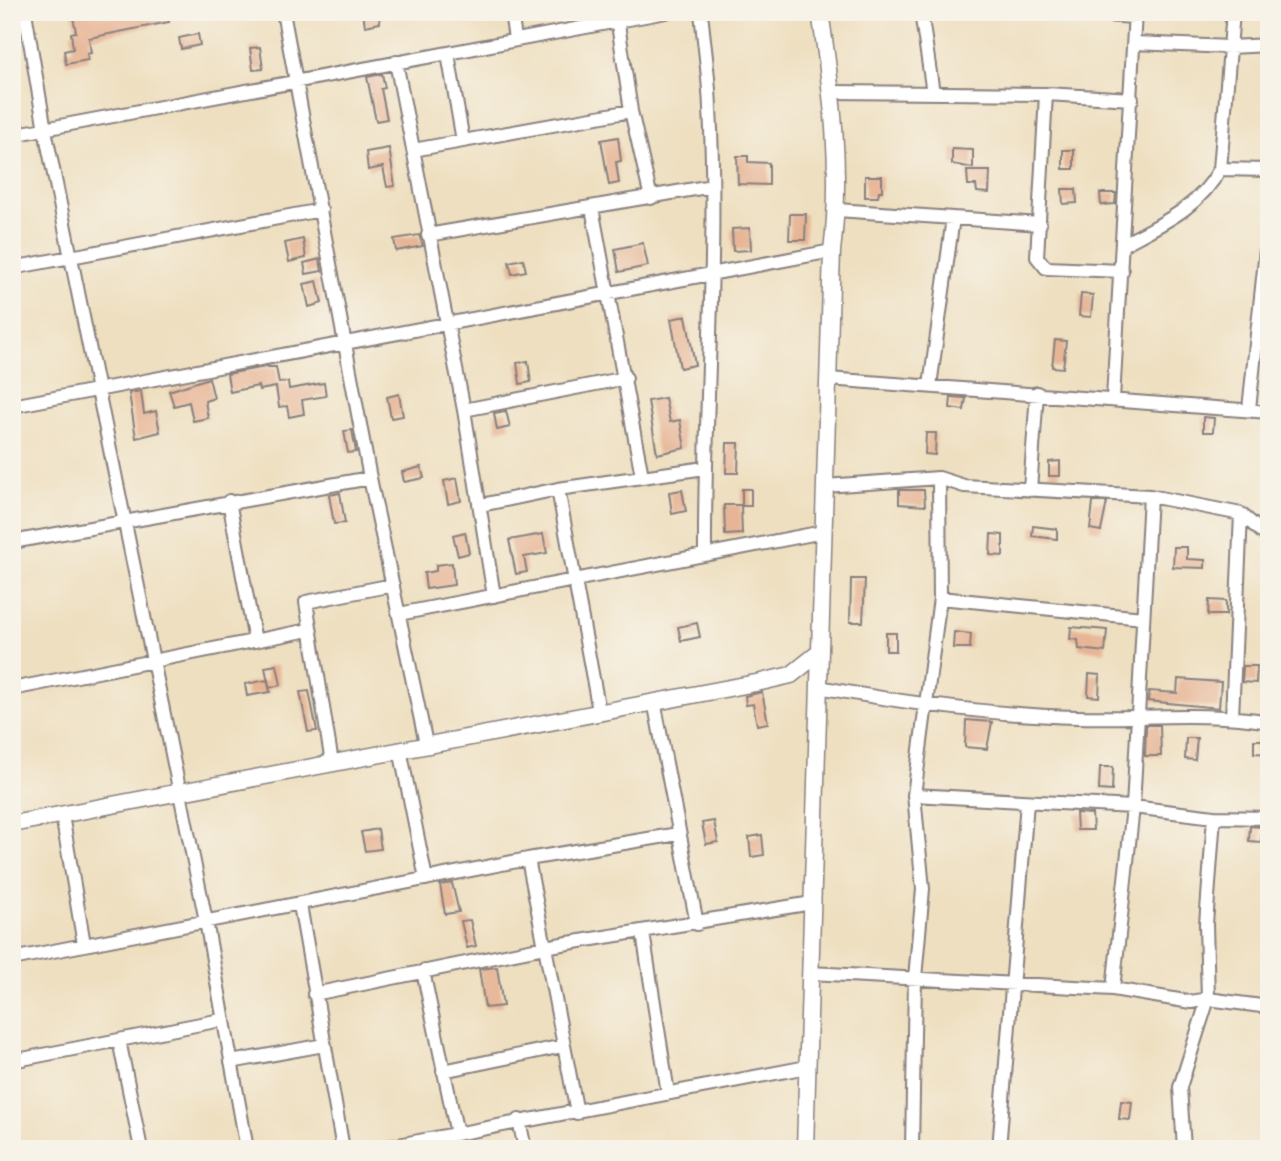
<svg xmlns="http://www.w3.org/2000/svg" width="1281" height="1161" viewBox="0 0 1281 1161" font-family="'IM FELL Double Pica',serif">
	<style>
		.building { fill: #e7b596 }
		.lines { fill: none; stroke-linecap: round; stroke-linejoin: round }
		.minor-casing { stroke: #88807e; stroke-width: 16 }
		.tertiary-casing { stroke: #88807e; stroke-width: 19 }
		.minor { stroke: #fff; stroke-width: 12 }
		.tertiary { stroke: #fff; stroke-width: 16 }
	</style>
	<rect width="100%" height="100%" fill="#f7f3e8"/>
	<filter id="ink" filterUnits="userSpaceOnUse"><feTurbulence type="fractalNoise" baseFrequency=".0143" numOctaves="2"/><feDisplacementMap in="SourceGraphic" scale="14" xChannelSelector="R" yChannelSelector="G"/><feConvolveMatrix kernelMatrix="1 2 1 2 8 2 1 2 1" color-interpolation-filters="sRGB"/></filter>
	<filter id="wash" filterUnits="userSpaceOnUse"><feTurbulence type="fractalNoise" baseFrequency=".00686" numOctaves="4" result="noise"/><feDisplacementMap in="SourceGraphic" scale="28" xChannelSelector="R" yChannelSelector="G"/><feGaussianBlur stdDeviation="1.57" result="paint"/><feColorMatrix in="noise" values="0 0 0 0 0 0 0 0 0 0 0 0 0 0 0 0 0 1.4 0 .05"/><feComposite in="paint" operator="in"/></filter>
	<g filter="url(#wash)">
		<rect width="100%" height="100%" fill="#eedfc0"/>
		<g id="blocks">
			<path class="building" d="M72,12H167L169,22L89,38L91,53L87,54L88,60L66,64L64,51L73,49L71,33L76,32Z
				M363,12H378L380,23L365,26Z
				M198,34L200,45L181,49L179,38Z
				M260,47L263,69L253,70L250,48Z
				M382,74L385,88L381,89L387,119L376,121L367,77Z
				M618,137L621,161L616,162L619,183L609,185L601,140Z
				M389,148L395,186L387,187L383,167L368,170L366,152Z
				M952,149L973,150V168L952,164Z
				M1063,150H1074V169H1063Z
				M737,156H748V162L769,163V185L738,184Z
				M967,171H990L989,193L977,192L976,185H968Z
				M865,176H882V191H879L878,197H865Z
				M1062,189H1076L1077,203L1063,204Z
				M1100,193H1116L1115,204L1101,205Z
				M790,214H806L805,240H789Z
				M750,228L751,250L733,251L732,229Z
				M419,235L423,246L396,251L394,239Z
				M303,239L306,258L289,262L285,243Z
				M643,243L648,266L619,272L615,249Z
				M320,259L322,271L306,274L304,263Z
				M523,259L526,271L512,274L509,262Z
				M317,281L322,303L309,307L304,284Z
				M1081,294L1093,295L1091,317L1079,316Z
				M686,316L695,365L680,368L671,319Z
				M1055,340L1066,341L1063,368L1052,367Z
				M528,361L531,382L520,384L517,363Z
				M266,367H276L279,383L288,382L289,389L324,383L326,396L302,400L304,414L289,417L287,406L279,407L276,387L259,390L258,386L230,392L227,374Z
				M209,378L214,398L205,401L208,418L193,421L189,402L174,406L169,391Z
				M141,391L144,414L156,411L160,432L136,438L129,393Z
				M399,394L403,416L391,418L387,397Z
				M951,397L966,398L964,410L950,408Z
				M665,398L670,422L680,420L685,448L657,454L648,401Z
				M506,411L510,427L497,430L494,413Z
				M1203,417L1214,418L1213,432H1203Z
				M352,430L356,452L348,453L344,431Z
				M926,433H936L935,455L925,454Z
				M727,443H739L738,473H726Z
				M1060,461V476H1049V462Z
				M421,467L424,478L404,482L402,472Z
				M457,478L461,501L448,504L444,481Z
				M742,489H751V506H742Z
				M682,490L686,511L672,514L669,492Z
				M899,490H924L925,506L899,504Z
				M340,493L345,523L334,524L329,495Z
				M1093,502H1107L1101,531L1090,529Z
				M724,505H741L742,534L725,535Z
				M1033,526L1057,529V539L1032,536Z
				M465,532L469,553L458,556L453,535Z
				M543,534L547,553L524,557L527,572L516,574L509,540Z
				M991,534L1003,535V556L990,555Z
				M1174,547H1187V559L1205,560V568L1173,567Z
				M452,563L454,585L426,589L424,573L436,571V565Z
				M851,579H865L863,622H850Z
				M1209,600L1226,601V615H1208Z
				M697,623L700,637L681,641L678,627Z
				M1071,627L1107,630L1105,652L1079,649L1078,640L1070,639Z
				M954,632L971,634L970,648H953Z
				M886,633H896V651H886Z
				M277,665L281,685L269,688L265,667Z
				M1243,666H1257L1256,683L1242,682Z
				M1089,674L1100,675L1099,697L1088,696Z
				M1178,679L1221,682L1219,708L1148,701L1149,691L1177,693Z
				M268,680L270,692L247,696L245,684Z
				M309,691L317,731L308,732L300,692Z
				M762,692L768,723L757,725L753,704L746,705L745,696Z
				M966,720L992,722L987,749L965,747Z
				M1146,725H1160L1161,756H1145Z
				M1186,738H1197L1195,760L1185,759Z
				M1254,740H1269V754L1254,753Z
				M1100,767H1113L1112,791L1099,790Z
				M1076,813L1092,814L1093,830H1077Z
				M714,821L718,842L706,844L702,823Z
				M1250,826L1262,827L1261,842L1249,841Z
				M378,829L381,849L365,851L361,832Z
				M762,835L764,855L751,857L749,837Z
				M452,883L459,912L445,914L440,885Z
				M470,920L476,946L467,948L461,921Z
				M497,967L503,1006L485,1008L479,969Z
				M1121,1101L1132,1102L1130,1120L1119,1119Z"/>
		</g>
	</g>
	<g filter="url(#ink)">
		<use href="#blocks" fill-opacity="0" stroke="#88807e" stroke-width="2"/>
		<g class="lines">
			<g class="minor-casing">
				<path id="minor" d="M25,12L45,130L206,921L247,1149
					M283,12L370,478L426,744
					M511,12L515,39
					M701,12C704,44 709,76 710,108C718,256 704,406 705,554
					M921,12L933,93
					M1063,12L1134,17
					M1233,12L1220,169L1269,170
					M618,24L631,111L651,198
					M1134,43L1230,47L1269,45
					M448,54L463,141
					M396,62L464,410L494,596
					M832,92L1046,94L1132,99
					M1046,94L1037,257L1046,268L1122,271
					M12,135L666,12
					M413,150L631,111
					M592,208L642,476
					M837,210L1040,224
					M428,235L712,186
					M1124,244C1161,224 1199,208 1220,169
					M12,268L321,210
					M828,379L1269,412
					M930,386L953,218
					M1113,399L1135,12
					M12,406L832,251
					M1249,409L1269,222
					M464,410L626,378
					M825,486L939,478L964,486L1150,496
					M558,489L599,711
					M1030,490L1037,393
					M229,501L255,641
					M481,505L558,489L705,468
					M12,542L370,478
					M940,598L1143,618
					M399,614L823,532
					M819,687C904,703 990,715 1077,717C1141,719 1205,711 1269,722
					M12,689L309,630
					M654,701L697,924
					M1232,717L1241,514
					M400,749L426,879
					M332,763L306,602L393,585
					M914,795L1133,807L1214,817L1269,818
					M62,815L84,944
					M1214,817L1206,924L1208,999L1269,1007
					M528,859L577,1113
					M300,905L343,1149
					M643,933L668,1093
					M12,959L528,859L678,834
					M423,971L457,1134
					M810,973L1113,989L1191,1002L1208,999L1180,1087L1184,1149
					M1113,989L1133,807L1150,496L1241,514L1269,538
					M314,994L544,947L812,903
					M119,1040L141,1149
					M12,1061L221,1020
					M231,1062L324,1045
					M443,1071L563,1046
					M519,1120L525,1149
					M377,1149L807,1067
					M912,1149L915,978L923,889L914,795L940,598L939,478
					M999,1149L1027,802"/>
			</g>
			<g class="tertiary-casing">
				<path id="tertiary" d="M12,824L761,682L791,675L820,652
					M805,1149L832,251C842,171 832,91 820,12"/>
			</g>
			<use href="#minor" class="minor"/>
			<use href="#tertiary" class="tertiary"/>
		</g>
	</g>
	<rect width="1281" height="1161" fill="none" stroke="#f7f3e8" stroke-width="42"/>
</svg>
